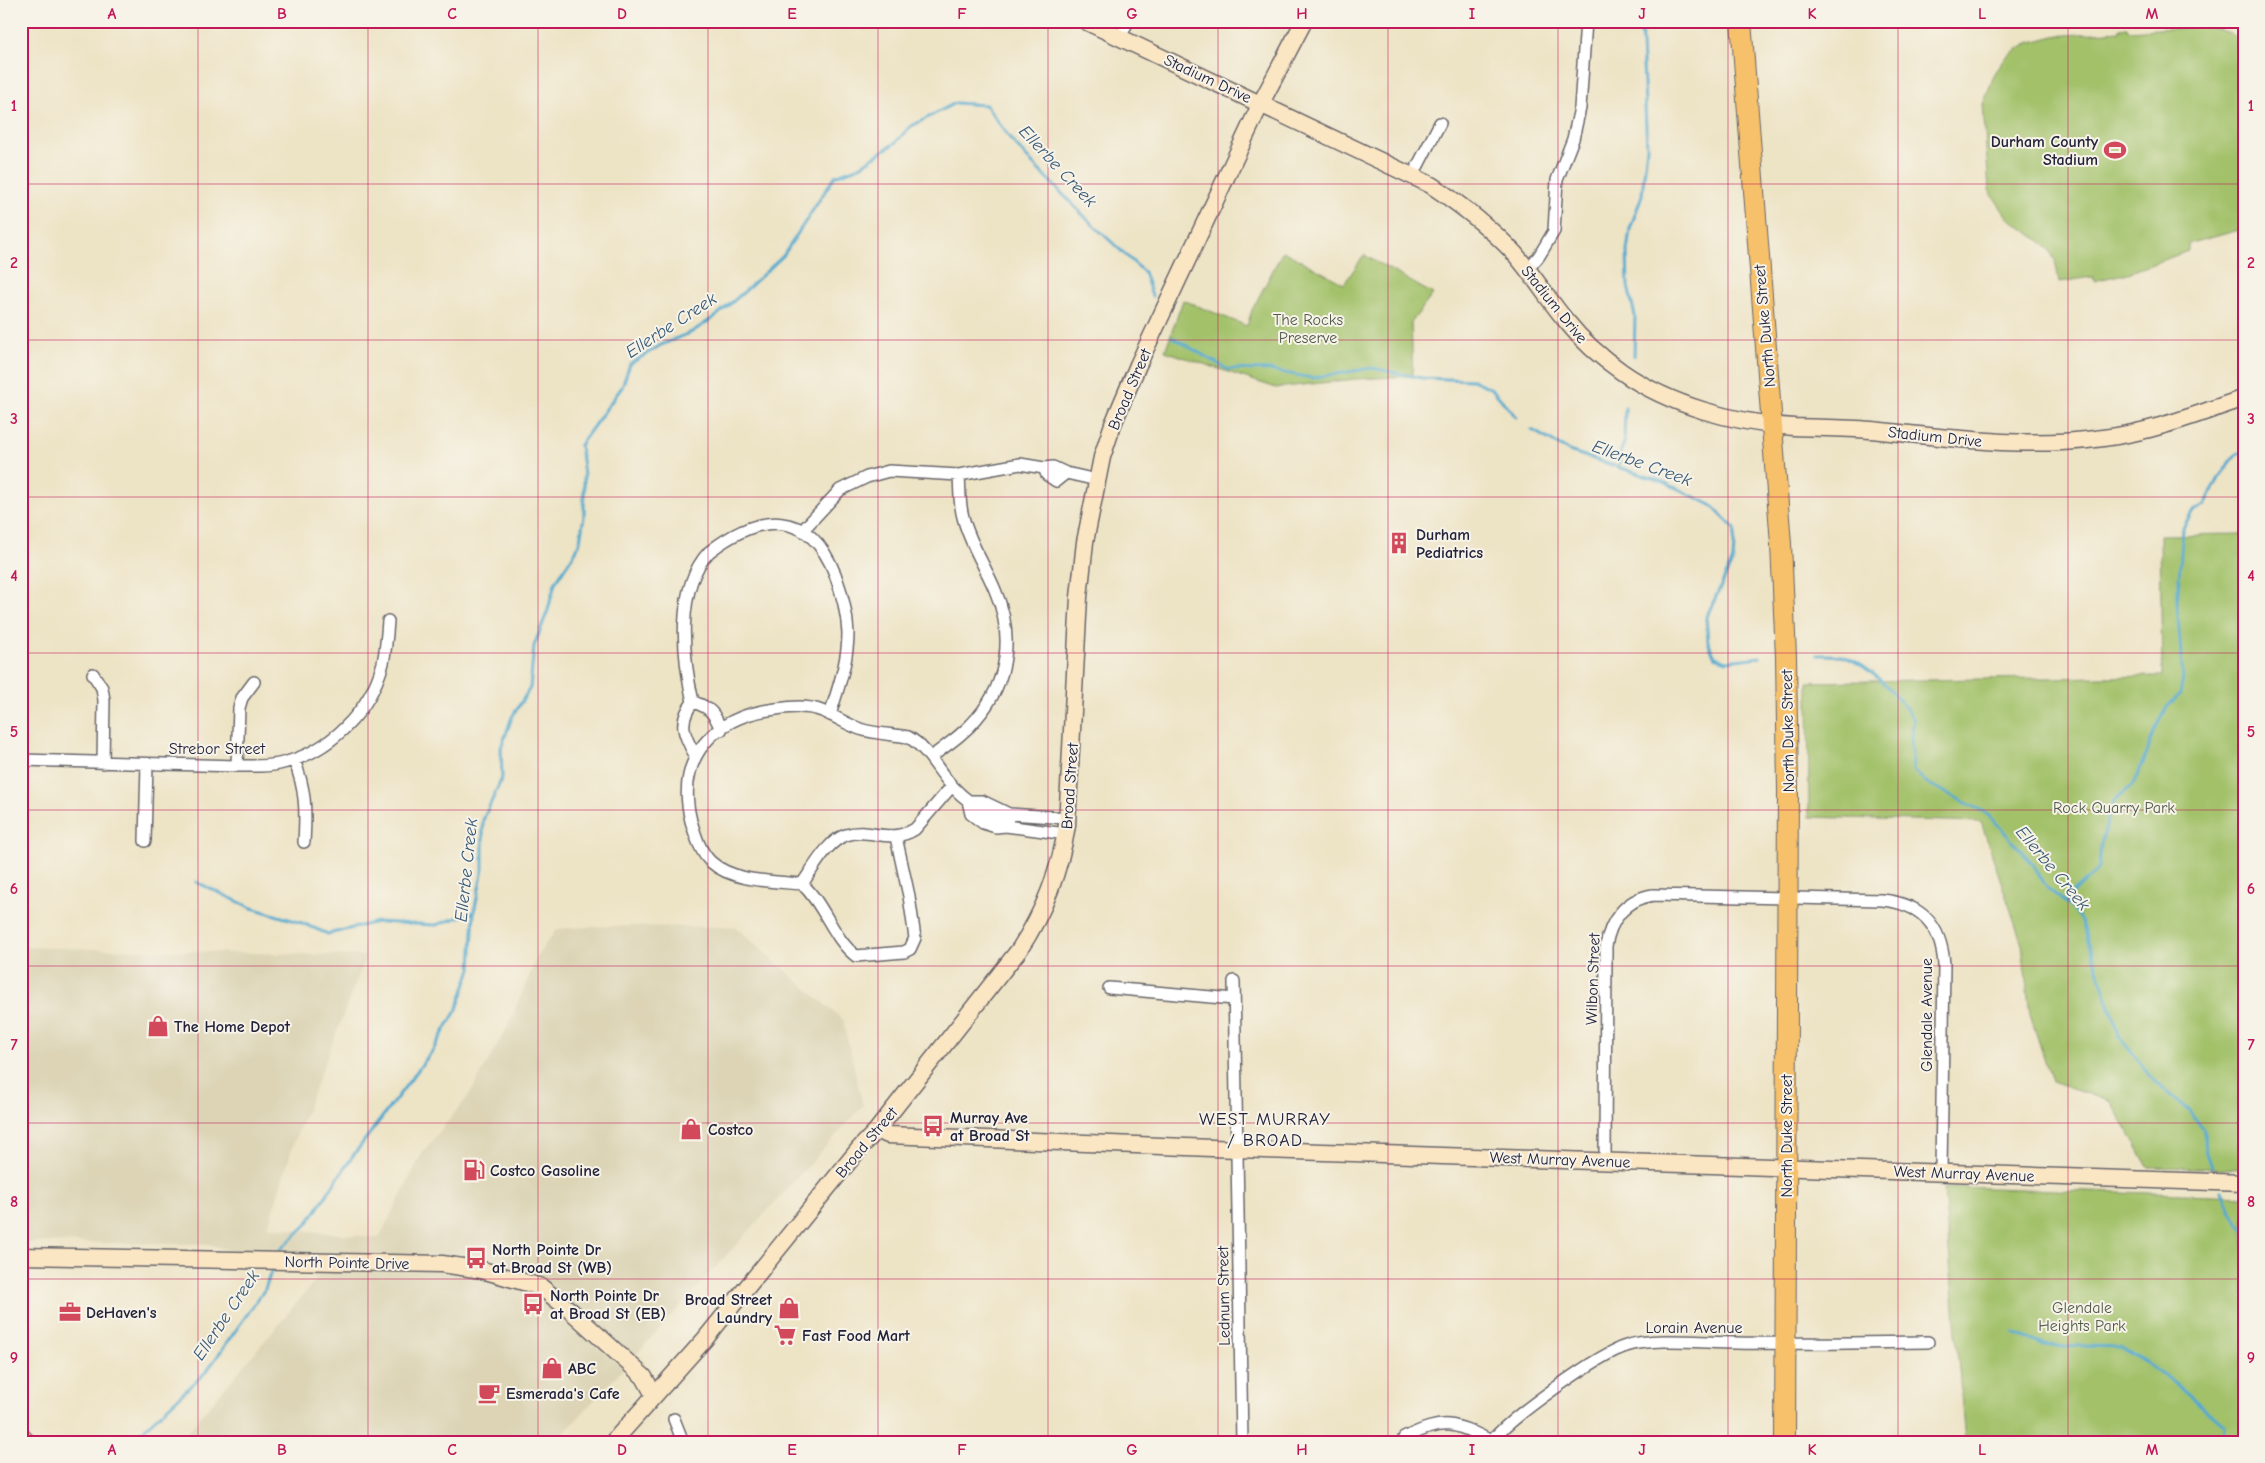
<svg xmlns="http://www.w3.org/2000/svg" width="2265" height="1463" viewBox="0 0 2265 1463" font-family="'Comic Neue',sans-serif">
	<style>
		.built { fill: #dcd4b5 }
		.green { fill: #a2c169; stroke: #627252 }
		.lines { fill: none; stroke-linecap: round; stroke-linejoin: round }
		.stream { stroke: #51a9ce; stroke-width: 3 }
		.street-casing { stroke: #69666b; stroke-width: 14 }
		.secondary-casing { stroke: #69666b; stroke-width: 19 }
		.highway-casing { stroke: #69666b; stroke-width: 22 }
		.street { stroke: #fff; stroke-width: 11 }
		.secondary { stroke: #fbe6c4; stroke-width: 16 }
		.highway { stroke: #f6c16b; stroke-width: 20 }
		.grid { fill: none; stroke: #c2185b; stroke-width: 1; stroke-opacity: 0.55 }
		.labels { text-anchor: middle; stroke-width: 4; stroke-linejoin: round; paint-order: stroke }
		.street-label { font-size: 16px; fill: #22223b; stroke: #f7f3e8 }
		.poi-label { font-size: 16px; font-weight: bold; fill: #22223b; stroke: #f7f3e8; text-anchor: start }
		.park-label { font-size: 16px; fill: #4f5a4b; stroke: #f7f3e8 }
		.water-label { font-size: 18px; font-style: italic; fill: #355876; stroke: #f7f3e8 }
		.neighbourhood-label { font-size: 18px; letter-spacing: 1px; fill: #22223b; stroke: #f7f3e8 }
		.neatline { fill: none; stroke: #c2185b; stroke-width: 2 }
		.grid-label { font-size: 16px; text-anchor: middle; font-weight: bold; fill: #c2185b }
	</style>
	<rect width="100%" height="100%" fill="#f7f3e8"/>
	<filter id="ink" filterUnits="userSpaceOnUse"><feTurbulence type="fractalNoise" baseFrequency=".02" numOctaves="2"/><feDisplacementMap in="SourceGraphic" scale="10" xChannelSelector="R" yChannelSelector="G"/><feConvolveMatrix kernelMatrix="1 2 1 2 8 2 1 2 1" color-interpolation-filters="sRGB"/></filter>
	<filter id="wash" filterUnits="userSpaceOnUse"><feTurbulence type="fractalNoise" baseFrequency=".0096" numOctaves="4" result="noise"/><feDisplacementMap in="SourceGraphic" scale="20" xChannelSelector="R" yChannelSelector="G"/><feGaussianBlur stdDeviation="1.12" result="paint"/><feColorMatrix in="noise" values="0 0 0 0 0 0 0 0 0 0 0 0 0 0 0 0 0 1.4 0 .05"/><feComposite in="paint" operator="in"/></filter>
	<g filter="url(#wash)">
		<rect width="100%" height="100%" fill="#ede3c5"/>
		<path class="built" d="M608,926L735,927L843,1020L863,1106L556,1442H179L318,1278L208,1244L21,1242V947L366,956L294,1142L268,1227L379,1238L423,1152L468,1097L507,1028L539,953L557,929Z"/>
		<path class="green" d="M2206,26L2230,33L2244,42V226L2239,230L2188,244V251L2128,273L2094,281L2093,277L2059,282L2055,260L2049,250L2040,241L2007,217L1989,190L1983,104L1995,73L2008,55L2028,43L2054,36L2120,31V28L2127,27L2128,31Z
			M1283,251L1344,284L1364,255L1433,294L1411,323L1413,376L1356,379L1276,388L1165,351L1183,300L1247,326L1252,310Z
			M2244,534V1169L2148,1167L2112,1102L2052,1082L2030,1015L2022,944L1981,822L1809,817L1808,682L2162,676L2160,535Z
			M1959,1187L2244,1196V1442H1965L1944,1190Z"/>
		<g class="lines">
			<path class="stream" d="M1172,337L1227,369L1269,370L1312,378L1372,368L1422,378L1473,380L1492,389L1516,417
				M1634,356L1635,316L1628,286L1627,251L1630,229L1642,195L1647,147L1641,21
				M1532,430L1569,451L1664,482L1711,505L1735,529L1733,560L1706,618L1708,642L1715,657L1727,661L1760,657
				M1619,468L1620,453L1624,443L1625,408
				M1817,655C1826,655 1836,654 1845,657C1871,666 1899,697 1914,720L1911,736L1913,770L1927,783L1988,814L2033,864L2047,888L2072,908L2082,922L2120,1038L2155,1081L2191,1112L2202,1128L2207,1153L2212,1167
				M196,882L252,908L302,923L328,934L377,922L436,925L474,912
				M2072,908L2071,894L2094,874L2099,866L2101,844L2113,801L2132,786L2144,761L2154,732L2167,707L2180,694L2183,679L2177,604L2183,528L2192,512L2205,505L2220,476L2236,455L2244,450
				M2222,1191L2230,1211L2244,1231
				M278,1256L280,1250L307,1224L352,1157L433,1050L457,1009L471,969L474,912L483,869V820L502,778L501,748L512,717L530,688L534,646L548,610L555,583L576,551L580,541L584,516V475L580,445L622,387L630,364L661,345L692,332L716,316L744,292L783,256L835,176L857,168L895,143L910,127L955,103L986,105L1011,140L1034,165L1089,221L1144,272L1152,296
				M2014,1333L2043,1345L2121,1347L2175,1383L2224,1425L2223,1442
				M130,1442L207,1371L265,1289L273,1266"/>
		</g>
	</g>
	<g filter="url(#ink)">
		<g class="lines">
			<g class="street-casing">
				<path id="street" d="M1120,38L1128,21
					M1413,175L1440,123
					M1527,270L1539,256L1554,231L1557,180L1573,139L1580,108L1586,21
					M1044,468L1047,475L1056,481L1066,473
					M803,530L840,490L867,477L889,471L959,475L1020,464L1044,468L1053,467L1066,473L1097,480
					M93,674L102,688L104,700L103,763
					M693,702C710,707 715,714 721,730
					M695,755C683,734 678,722 693,702C683,658 675,588 709,552C759,513 809,508 835,574C842,593 847,613 848,633C848,662 838,688 830,715
					M931,757C947,745 964,734 977,718C1009,681 1014,634 995,590C985,566 969,542 963,517C959,503 960,489 959,475
					M21,760L237,766C251,766 265,767 279,764C329,753 370,712 383,663C386,649 387,635 388,621
					M294,760C306,790 306,810 304,842
					M237,766L239,708L242,698L254,682
					M952,786L915,829C890,845 870,827 846,835C827,841 813,869 802,884C773,881 733,882 711,862C700,852 695,834 691,821C675,757 714,716 776,709C791,707 807,705 822,711C835,716 846,724 860,729C875,734 892,734 908,737C928,748 937,770 952,786C965,800 980,810 996,818L1009,814L1006,826
					M968,801L971,814L983,823L996,827L1006,826L1066,834
					M968,801H982L1009,814L1068,818
					M145,841L147,764
					M802,884C825,905 833,939 856,956L904,952L910,949L915,938L909,896L896,837
					M1234,981L1242,1442
					M1109,988L1234,999
					M1605,1161L1606,946C1610,920 1626,899 1653,895L1882,900C1922,904 1941,925 1944,964L1941,1172
					M674,1419L683,1442
					M1404,1438C1445,1418 1453,1422 1491,1441
					M1491,1442C1508,1419 1599,1354 1626,1346C1654,1337 1704,1343 1735,1343C1799,1344 1864,1343 1928,1342"/>
			</g>
			<g class="secondary-casing">
				<path id="secondary" d="M1085,21L1431,185C1461,205 1490,227 1515,254C1534,276 1549,301 1568,323C1583,342 1602,358 1622,372C1671,406 1735,423 1794,427C1820,428 1846,428 1871,430C1949,438 2026,449 2103,438C2152,432 2198,414 2244,398
					M877,1130L888,1135L1237,1149L2244,1183
					M21,1256L442,1264L482,1270L541,1287L572,1312L644,1377L654,1395
					M613,1442L705,1339L859,1149L877,1130L1019,950C1044,912 1060,871 1067,825L1079,597L1085,542L1102,457L1113,424L1138,365L1261,103L1304,21"/>
			</g>
			<g class="highway-casing">
				<path id="highway" d="M1741,21L1781,544L1786,657L1788,790L1785,1442
					M21,1438L25,1442"/>
			</g>
			<use href="#street" class="street"/>
			<use href="#secondary" class="secondary"/>
			<use href="#highway" class="highway"/>
		</g>
	</g>
	<path class="grid" d="M198,21V1442M368,21V1442M538,21V1442M708,21V1442M878,21V1442M1048,21V1442M1218,21V1442M1388,21V1442M1558,21V1442M1728,21V1442M1898,21V1442M2068,21V1442M21,184H2244M21,340H2244M21,497H2244M21,653H2244M21,810H2244M21,966H2244M21,1123H2244M21,1279H2244"/>
	<defs>
		<g id="stadium-bare" transform="scale(1.725)"><path d="M0-5a6.5 5 0 1 0 0 10a6.5 5 0 1 0 0-10ZM-3.5-1.8h7v3.6h-7Z" fill="#d1495b" stroke="#f7f3e8" stroke-width="2.5" paint-order="stroke"/></g>
		<g id="building-bare" transform="scale(1.725)"><path d="M-4-6H4V6H1V3H-1V6H-4ZM-2.5-4.3h1.7v1.8h-1.7ZM.8-4.3h1.7v1.8H.8ZM-2.5-1h1.7V.8h-1.7ZM.8-1h1.7V.8H.8Z" fill="#d1495b" stroke="#f7f3e8" stroke-width="2.5" paint-order="stroke"/></g>
		<g id="shop-bare" transform="scale(1.725)"><path d="M-5-2.5h2.3a2.7 3.5 0 0 1 5.4 0H5L5.5 6h-11ZM-1.5-2.5h3a1.5 2.3 0 0 0-3 0Z" fill="#d1495b" stroke="#f7f3e8" stroke-width="2.5" paint-order="stroke"/></g>
		<g id="bus-bare" transform="scale(1.725)"><path d="M-5-6H5V4H4V6H2V4H-2V6H-4V4H-5ZM-3.5-4V0h7V-4ZM-3.5 1.2v1.5H-2V1.2ZM2 1.2v1.5H3.5V1.2Z" fill="#d1495b" stroke="#f7f3e8" stroke-width="2.5" paint-order="stroke"/></g>
		<g id="fuel-bare" transform="scale(1.725)"><path d="M-5.5-6h7V0h2V4h1.3V-2.5L3-4.5l.8-.8L6-3V5H2.5V1h-1V6h-7ZM-4.2-4.7v3.2H.2V-4.7Z" fill="#d1495b" stroke="#f7f3e8" stroke-width="2.5" paint-order="stroke"/></g>
		<g id="office-bare" transform="scale(1.725)"><path d="M-6-3h4V-5.5h4V-3h4V5H-6ZM-1-4.5V-3h2v-1.5ZM-6 0V1H6V0Z" fill="#d1495b" stroke="#f7f3e8" stroke-width="2.5" paint-order="stroke"/></g>
		<g id="supermarket-bare" transform="scale(1.725)"><path d="M-6-5.5h2.5l.6 2H6L4.5 2H-2.5L-4.4-4H-6ZM-1.5 3.2a1.3 1.3 0 1 0 .1 0ZM3 3.2a1.3 1.3 0 1 0 .1 0Z" fill="#d1495b" stroke="#f7f3e8" stroke-width="2.5" paint-order="stroke"/></g>
		<g id="cafe-bare" transform="scale(1.725)"><path d="M-5.5-4.5H6V0H3Q3 3.5 0 3.5H-2.5Q-5.5 3.5-5.5 0ZM3-3.2v2h1.7v-2ZM-6 4.5H4V6H-6Z" fill="#d1495b" stroke="#f7f3e8" stroke-width="2.5" paint-order="stroke"/></g>
	</defs>
	<g fill-rule="evenodd">
		<use href="#stadium-bare" x="2115" y="150"/>
		<use href="#building-bare" x="1399" y="543"/>
		<use href="#shop-bare" x="158" y="1026"/>
		<use href="#bus-bare" x="933" y="1126"/>
		<use href="#shop-bare" x="691" y="1129"/>
		<use href="#fuel-bare" x="474" y="1170"/>
		<use href="#bus-bare" x="476" y="1258"/>
		<use href="#bus-bare" x="533" y="1304"/>
		<use href="#shop-bare" x="789" y="1308"/>
		<use href="#office-bare" x="70" y="1312"/>
		<use href="#supermarket-bare" x="785" y="1335"/>
		<use href="#shop-bare" x="552" y="1368"/>
		<use href="#cafe-bare" x="489" y="1393"/>
	</g>
	<g class="labels">
		<g class="street-label">
			<text transform="translate(1208 78) rotate(25)" y="6">Stadium Drive</text>
			<text transform="translate(1555 304) rotate(51)" y="6">Stadium Drive</text>
			<text transform="translate(1764 326) rotate(-95)" y="6">North Duke Street</text>
			<text transform="translate(1129 389) rotate(-67)" y="6">Broad Street</text>
			<text transform="translate(1935 436) rotate(6)" y="6">Stadium Drive</text>
			<text transform="translate(1787 731) rotate(-91)" y="6">North Duke Street</text>
			<text x="217" y="754">Strebor Street</text>
			<text transform="translate(1069 786) rotate(-86)" y="6">Broad Street</text>
			<text transform="translate(1592 979) rotate(-88)" y="6">Wilbon Street</text>
			<text transform="translate(1926 1015) rotate(-90)" y="6">Glendale Avenue</text>
			<text transform="translate(1786 1136) rotate(-90)" y="6">North Duke Street</text>
			<text transform="translate(866 1142) rotate(-50)" y="6">Broad Street</text>
			<text transform="translate(1560 1159) rotate(2)" y="6">West Murray Avenue</text>
			<text transform="translate(1964 1173) rotate(2)" y="6">West Murray Avenue</text>
			<text transform="translate(347 1262) rotate(1)" y="6">North Pointe Drive</text>
			<text transform="translate(1223 1296) rotate(-91)" y="6">Lednum Street</text>
			<text x="1694" y="1333">Lorain Avenue</text>
		</g>
		<g class="poi-label">
			<text x="2098" y="147" text-anchor="end">Durham County<tspan x="2098" dy="18">Stadium</tspan></text>
			<text x="1416" y="540">Durham<tspan x="1416" dy="18">Pediatrics</tspan></text>
			<text x="174" y="1032">The Home Depot</text>
			<text x="950" y="1123">Murray Ave<tspan x="950" dy="18">at Broad St</tspan></text>
			<text x="708" y="1135">Costco</text>
			<text x="490" y="1176">Costco Gasoline</text>
			<text x="492" y="1255">North Pointe Dr<tspan x="492" dy="18">at Broad St (WB)</tspan></text>
			<text x="550" y="1301">North Pointe Dr<tspan x="550" dy="18">at Broad St (EB)</tspan></text>
			<text x="772" y="1305" text-anchor="end">Broad Street<tspan x="772" dy="18">Laundry</tspan></text>
			<text x="86" y="1318">DeHaven's</text>
			<text x="802" y="1341">Fast Food Mart</text>
			<text x="568" y="1374">ABC</text>
			<text x="506" y="1399">Esmerada's Cafe</text>
		</g>
		<g class="park-label">
			<text x="1308" y="325">The Rocks<tspan x="1308" dy="18">Preserve</tspan></text>
			<text x="2114" y="813">Rock Quarry Park</text>
			<text x="2082" y="1313">Glendale<tspan x="2082" dy="18">Heights Park</tspan></text>
		</g>
		<g class="water-label">
			<text transform="translate(1058 166) rotate(47)" y="6">Ellerbe Creek</text>
			<text transform="translate(671 325) rotate(-33)" y="6">Ellerbe Creek</text>
			<text transform="translate(1642 463) rotate(20)" y="6">Ellerbe Creek</text>
			<text transform="translate(2053 868) rotate(50)" y="6">Ellerbe Creek</text>
			<text transform="translate(466 870) rotate(-84)" y="6">Ellerbe Creek</text>
			<text transform="translate(226 1315) rotate(-56)" y="6">Ellerbe Creek</text>
		</g>
		<g class="neighbourhood-label">
			<text x="1265" y="1125">WEST MURRAY<tspan x="1265" dy="21">/ BROAD</tspan></text>
		</g>
	</g>
	<rect width="2265" height="1463" fill="none" stroke="#f7f3e8" stroke-width="55"/>
	<rect x="28" y="28" width="2210" height="1408" class="neatline"/>
	<g class="grid-label">
		<text x="112" y="19">A</text>
		<text x="282" y="19">B</text>
		<text x="452" y="19">C</text>
		<text x="622" y="19">D</text>
		<text x="792" y="19">E</text>
		<text x="962" y="19">F</text>
		<text x="1132" y="19">G</text>
		<text x="1302" y="19">H</text>
		<text x="1472" y="19">I</text>
		<text x="1642" y="19">J</text>
		<text x="1812" y="19">K</text>
		<text x="1982" y="19">L</text>
		<text x="2152" y="19">M</text>
		<text x="14" y="111">1</text>
		<text x="2251" y="111">1</text>
		<text x="14" y="268">2</text>
		<text x="2251" y="268">2</text>
		<text x="14" y="424">3</text>
		<text x="2251" y="424">3</text>
		<text x="14" y="581">4</text>
		<text x="2251" y="581">4</text>
		<text x="14" y="737">5</text>
		<text x="2251" y="737">5</text>
		<text x="14" y="894">6</text>
		<text x="2251" y="894">6</text>
		<text x="14" y="1050">7</text>
		<text x="2251" y="1050">7</text>
		<text x="14" y="1207">8</text>
		<text x="2251" y="1207">8</text>
		<text x="14" y="1363">9</text>
		<text x="2251" y="1363">9</text>
		<text x="112" y="1455">A</text>
		<text x="282" y="1455">B</text>
		<text x="452" y="1455">C</text>
		<text x="622" y="1455">D</text>
		<text x="792" y="1455">E</text>
		<text x="962" y="1455">F</text>
		<text x="1132" y="1455">G</text>
		<text x="1302" y="1455">H</text>
		<text x="1472" y="1455">I</text>
		<text x="1642" y="1455">J</text>
		<text x="1812" y="1455">K</text>
		<text x="1982" y="1455">L</text>
		<text x="2152" y="1455">M</text>
	</g>
</svg>
